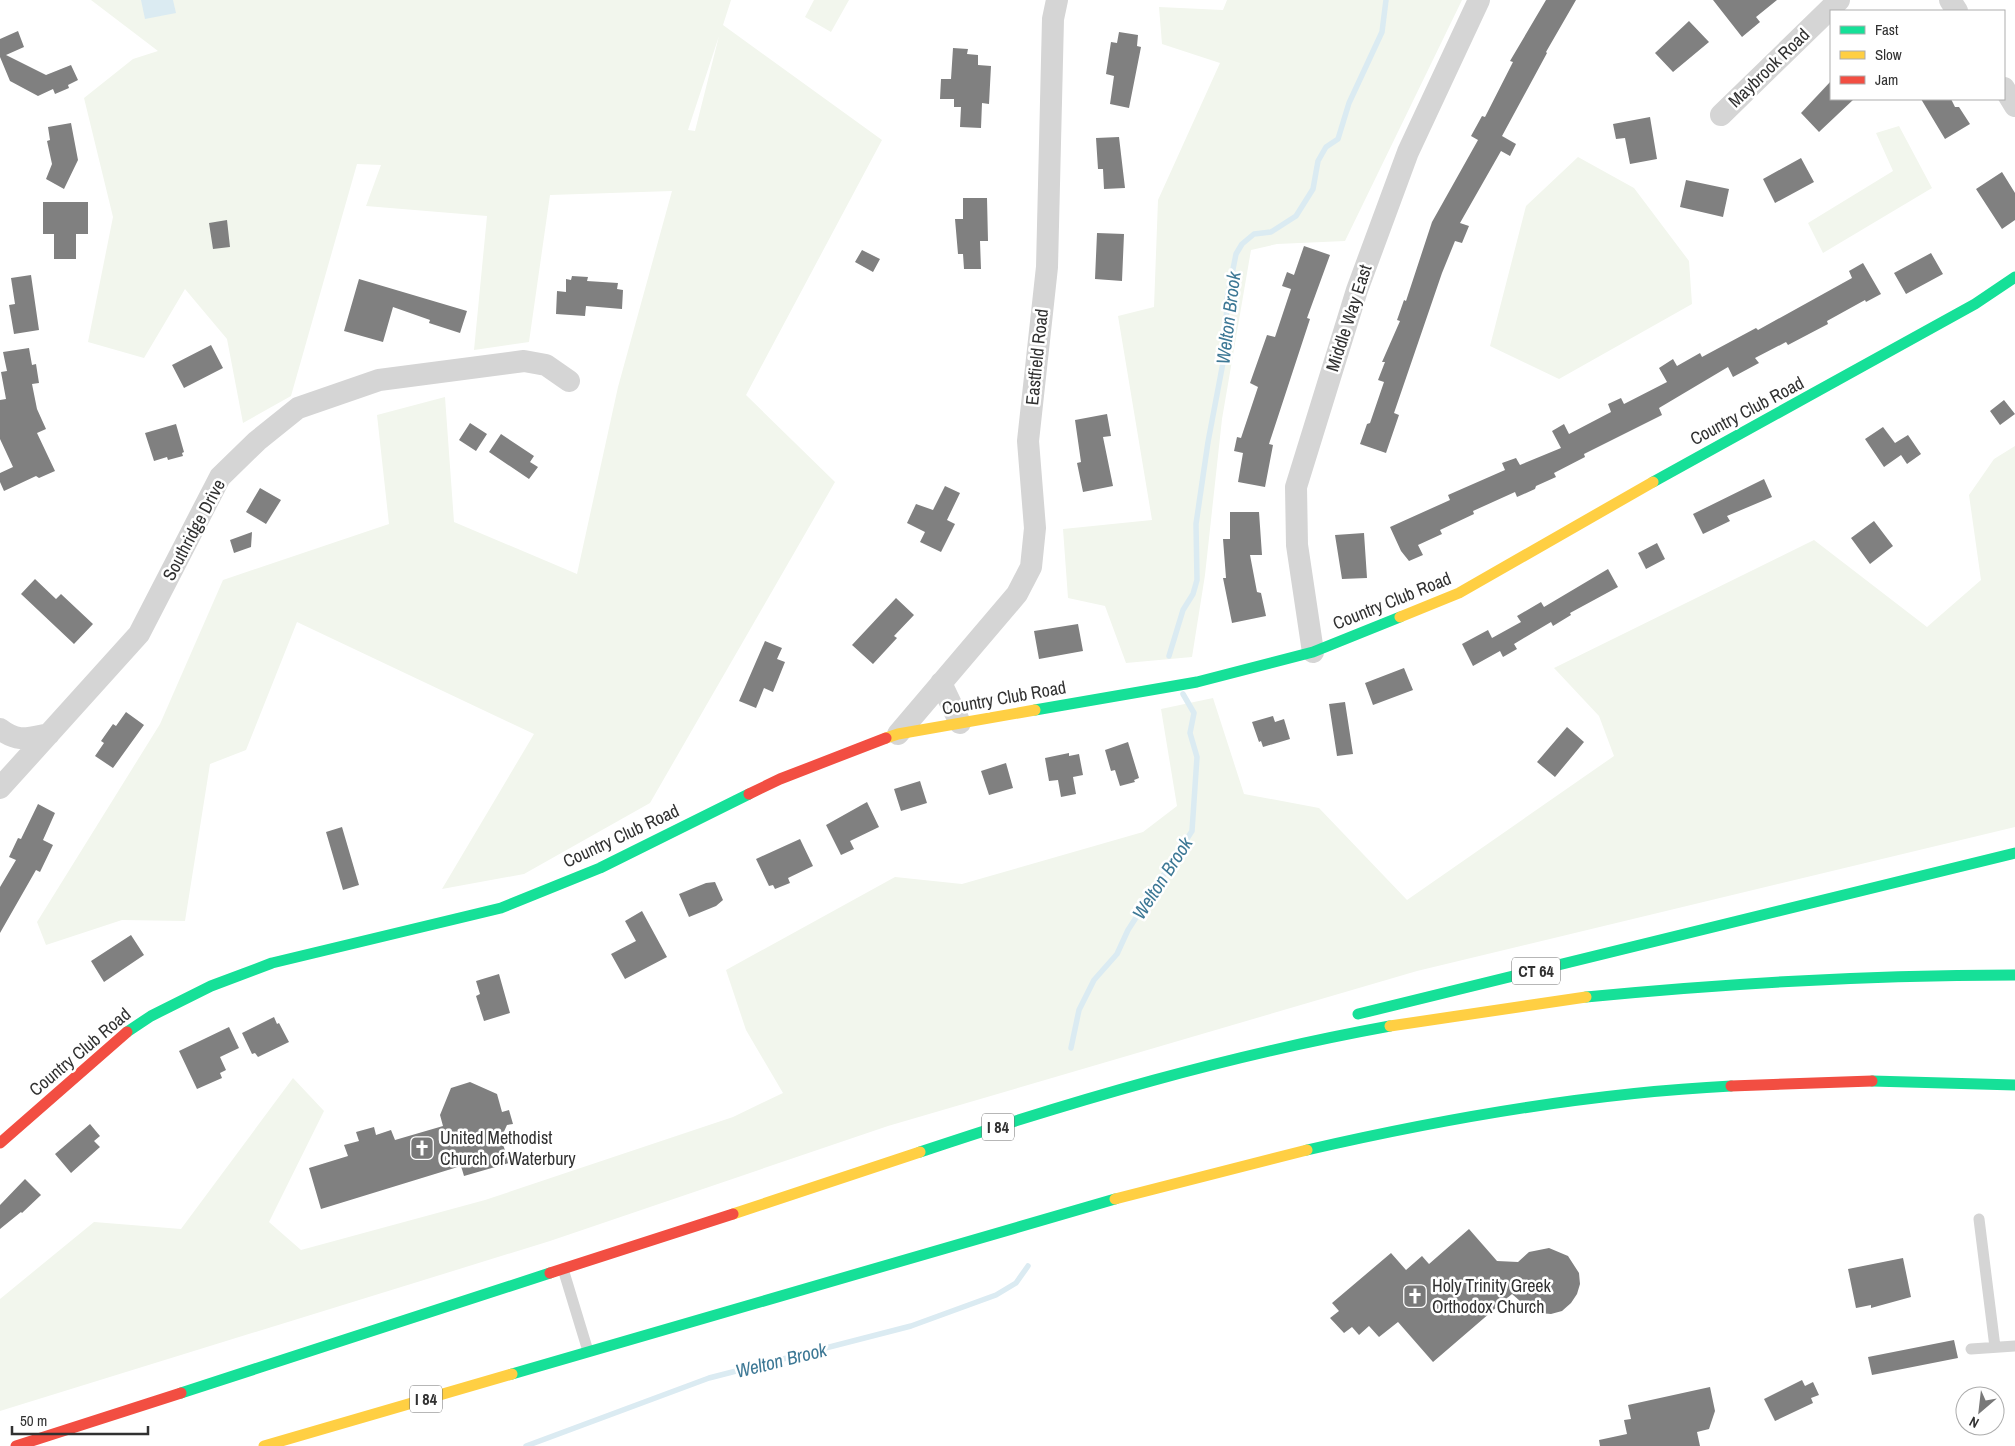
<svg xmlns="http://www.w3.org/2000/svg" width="2015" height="1446" viewBox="0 0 2015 1446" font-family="'Archivo Narrow',sans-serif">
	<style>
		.green { fill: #f2f6ed; fill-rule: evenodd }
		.water { fill: #dbebf2 }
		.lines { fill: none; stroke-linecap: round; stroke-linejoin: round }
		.stream { stroke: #dbebf2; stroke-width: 5.5 }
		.building { fill: #808080 }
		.lane { stroke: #d5d5d5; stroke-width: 11 }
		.street { stroke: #d5d5d5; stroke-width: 22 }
		.fast { stroke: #16e098; stroke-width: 11 }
		.slow { stroke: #ffcf43; stroke-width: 11 }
		.jam { stroke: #f24e42; stroke-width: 11 }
		.labels { text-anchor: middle; stroke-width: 5; stroke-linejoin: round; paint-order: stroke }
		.shield { fill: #fff; stroke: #6f6f6f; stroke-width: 1 }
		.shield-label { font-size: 16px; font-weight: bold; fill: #313131 }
		.street-label { font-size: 18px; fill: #313131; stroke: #fff }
		.poi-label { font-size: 18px; fill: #313131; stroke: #fff; text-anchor: start }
		.water-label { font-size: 19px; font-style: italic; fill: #3d7895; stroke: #fff }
	</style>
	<rect width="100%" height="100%" fill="#fff"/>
	<path class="green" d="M91,0H731L723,25L882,140L746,395L835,482L650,803L524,874L442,889L534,734L297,622L246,750L210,764L185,921L122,920L46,945L37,922L160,724L223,580L389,524L377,415L445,397L454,522L577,574L618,387L672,191L550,195L529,342L474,350L487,216L366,206L381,165L357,164L291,396L243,423L227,339L185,289L144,358L88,342L113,217L84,98L133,59L158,51ZM719,36L695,131L688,130Z
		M814,0H849L831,32L805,17Z
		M1227,0H1462L1345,241L1277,244L1251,250L1222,419L1205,575L1192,657L1126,663L1105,606L1068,598L1063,529L1152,520L1118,316L1154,307L1158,200L1220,63L1162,44L1159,7L1223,10Z
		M1899,126L1932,188L1823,253L1808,223L1893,171L1876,133Z
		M1578,157L1634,188L1689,261L1692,304L1559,379L1490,346L1526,206Z
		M2015,446V827L1417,971L888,1126L550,1241L0,1411V1299L94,1222L181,1229L293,1078L324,1111L269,1222L301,1250L485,1200L733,1117L783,1093L746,1030L726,970L895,877L962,884L1143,832L1177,806L1161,709L1213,698L1244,794L1319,808L1407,900L1614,756L1599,716L1554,668L1814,540L1927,627L1981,580L1969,495L1994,459Z"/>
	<path class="water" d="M141,0H173L176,13L145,19Z"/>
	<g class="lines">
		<path class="stream" d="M1169,656L1183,610L1193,594L1197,580L1196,524L1208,442L1225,352L1227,299L1236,254L1242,244L1254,234L1271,232L1296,216L1313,189L1318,161L1326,147L1338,139L1349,103L1382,32L1386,0
			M1071,1048L1079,1010L1094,980L1117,954L1128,930L1192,831L1197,757L1190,733L1194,713L1183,694
			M526,1446L709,1378L911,1326L996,1295L1016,1283L1028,1266"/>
	</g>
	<path class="building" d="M1546,0H1576L1546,52L1547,53L1502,136L1516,144L1510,156L1501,151L1460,223L1469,226L1462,243L1455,241L1442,273L1394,413L1399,415L1386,453L1360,444L1367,424L1370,423L1384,382L1378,380L1385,362H1382L1400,321L1397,320L1404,300L1406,301L1432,222L1478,140L1471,136L1482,116L1485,117L1513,62L1510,61Z
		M1713,0H1777L1756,17L1760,22L1742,37Z
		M1689,21L1709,42L1673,72L1655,53Z
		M18,31L24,47L6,55L46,75L71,65L78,80L68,85L69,88L55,94L53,89L38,96L10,81L0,57V39Z
		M1119,32L1138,35L1137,46L1141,47L1129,108L1110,104L1114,76L1106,74L1111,42L1117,43Z
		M953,48L968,49L967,54L978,55V65L991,66L989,104L982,103L981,128L960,127L961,107H954V99H940L941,79H951Z
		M1831,81V99H1854L1819,132L1801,113Z
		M1921,99H1951L1955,107H1959L1970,124L1945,139Z
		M1650,117L1657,159L1630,164L1625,138L1616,139L1613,124Z
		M71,123L78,160L64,189L46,179L52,164L47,141L50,140L48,127Z
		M1119,137L1125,188L1104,189L1103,169H1098L1096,138Z
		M1801,158L1814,182L1775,203L1763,179Z
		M2002,172L2015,193V220L2002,229L1976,189Z
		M1686,180L1729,189L1723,217L1680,207Z
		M963,198H987L988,241H980L981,269H964L963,254H958L955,219H963Z
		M43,202H88V234H76V259H54V234H43Z
		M227,220L230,247L213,249L209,223Z
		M1097,233L1124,234L1122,281L1095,279Z
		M1304,246L1330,255L1307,318L1310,319L1269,444L1273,445L1265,487L1238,482L1243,453L1234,451L1237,437L1241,438L1258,387L1250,383L1267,335L1275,337L1291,289L1282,286L1287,272L1294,275Z
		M862,250L880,259L873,272L855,262Z
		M1931,253L1943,274L1906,294L1894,273Z
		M1863,263L1881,294L1866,302L1865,300L1827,321L1828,324L1788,345L1786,342L1755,358L1759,363L1733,377L1728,367L1659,408L1662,415L1584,454L1585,457L1554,473L1556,477L1536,486L1535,489L1517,497L1515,492L1473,511L1474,514L1440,530L1442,534L1418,545L1423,555L1409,561L1401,551L1390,527L1450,500L1448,495L1505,470L1502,463L1516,458L1520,465L1561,448L1552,431L1564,424L1569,434L1611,412L1608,404L1621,398L1624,404L1667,382L1659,368L1673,359L1677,366L1700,353L1702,357L1756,328L1758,330L1852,278L1849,271Z
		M31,275L39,330L14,334L9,305L15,304L11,278Z
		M572,276L588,277L587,281L618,283L617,289L623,290L622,309L586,306L585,316L556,314L557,291L566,292V279L571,280Z
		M359,279L467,311L460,333L429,323L430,320L393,307L383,342L344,331Z
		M211,345L223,368L184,388L172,365Z
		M29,348L32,365L36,364L39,383L32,384L37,409L46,429L37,433L55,471L39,478L36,476L4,491L0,482V473L13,467L0,439V400L6,399L1,372L7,371L3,352Z
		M2004,400L2015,414L2000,425L1990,411Z
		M1107,414L1111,436L1103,437L1113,486L1083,492L1077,463L1081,462L1075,420Z
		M470,423L487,434L476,451L459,440Z
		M176,424L184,452L182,453L183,456L168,460L167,457L154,461L145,433Z
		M1883,427L1895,443L1908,435L1921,454L1907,464L1901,455L1884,467L1865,439Z
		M501,434L534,456L530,462L538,467L529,479L489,452Z
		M1764,479L1772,497L1727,516L1730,521L1703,534L1693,514Z
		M945,486L960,493L947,520L955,524L941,552L920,542L925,532L907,523L916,504L933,510Z
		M260,488L281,500L266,524L246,512Z
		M1230,512H1259L1262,555H1250L1257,592L1261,593L1266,616L1232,623L1223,578H1226L1223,539H1230Z
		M1874,521L1893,546L1870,564L1851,538Z
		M252,532L251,547L234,553L230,540Z
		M1364,533L1367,578L1342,579L1335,535Z
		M1657,543L1665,559L1646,569L1638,553Z
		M1608,569L1618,587L1570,613L1571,615L1553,626L1551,622L1514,644L1517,649L1503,657L1500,651L1473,666L1462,644L1488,630L1492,638L1521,622L1517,616L1541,602L1544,607Z
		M35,579L56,599L61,594L93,624L74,644L21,594Z
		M896,598L914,615L894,636L897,638L873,664L852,645Z
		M1078,624L1083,651L1039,659L1034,631Z
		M765,641L782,648L777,659L785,662L773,692L764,688L756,708L739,701Z
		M1404,668L1413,690L1373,705L1365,683Z
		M1345,702L1353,754L1337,756L1329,704Z
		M126,712L144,725L113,768L95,756L104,743L101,741L113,724L116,726Z
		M1273,716L1275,722L1284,719L1290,739L1263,747L1261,741L1259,742L1252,722Z
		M1567,727L1584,742L1555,777L1537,762Z
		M1128,742L1139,778L1134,780L1135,782L1120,786L1115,770L1111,771L1105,750Z
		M1069,753V756L1079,754L1083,775L1073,777L1076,794L1061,797L1058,780L1049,781L1045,758Z
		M1006,763L1013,788L989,795L981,771Z
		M920,781L927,803L901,811L894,789Z
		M867,802L879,827L850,841L854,849L841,855L826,825Z
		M38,804L55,813L43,840L53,845L40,872L36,870L0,933V887L16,860L9,857L18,838L21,839Z
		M342,827L359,885L343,890L326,832Z
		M800,839L813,866L788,878L790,883L775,889L773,885L769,886L756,859Z
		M715,882L723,900L716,906L689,917L679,894L706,883Z
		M642,911L667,957L625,979L611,954L636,941L625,921Z
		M131,935L144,955L104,982L91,961Z
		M499,974L510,1013L484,1021L476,996L480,994L476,981Z
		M274,1017L277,1024L279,1023L289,1042L258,1057L255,1053L252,1054L242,1033Z
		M229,1027L239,1048L220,1057L226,1070L220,1073L222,1078L197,1089L179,1051Z
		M470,1082L497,1094L502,1112L509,1110L513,1124L507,1125L501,1138L509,1163L464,1176L461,1166L321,1209L309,1168L348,1156L344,1145L359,1141L356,1132L374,1127L376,1135L391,1130L395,1140L443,1126L440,1115L451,1088Z
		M90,1124L100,1136L94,1141L100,1147L71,1173L55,1154Z
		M25,1179L41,1195L22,1213L21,1212L0,1229V1205Z
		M1469,1229L1497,1261L1518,1262L1529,1252L1549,1248L1568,1256L1579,1273L1580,1284L1577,1294L1571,1303L1562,1311L1551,1314L1539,1313L1529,1309L1512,1294L1433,1362L1398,1322L1379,1337L1369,1326L1359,1335L1352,1327L1344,1333L1330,1318L1339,1311L1332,1303L1391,1253L1406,1270L1422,1256L1429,1264Z
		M1903,1258L1911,1297L1871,1308V1305L1856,1308L1848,1269Z
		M1954,1340L1958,1358L1872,1375L1868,1357Z
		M1802,1380L1805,1386L1813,1382L1819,1395L1811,1398L1813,1403L1775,1421L1764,1399Z
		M1710,1387L1715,1411L1709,1429L1697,1432L1700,1446H1600L1599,1440L1627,1434L1624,1420L1631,1419L1628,1405Z"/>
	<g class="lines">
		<path class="lane" d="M1979,1219L1995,1347
			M563,1269L588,1351
			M1971,1349L2015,1346"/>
		<path class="street" d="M1950,0L1957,11
			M2004,88L2015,106
			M1721,115L1839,0
			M1313,652L1297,545L1296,487L1357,290L1408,152L1479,0
			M941,683L960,723
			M0,729C18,743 28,738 49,734
			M898,734L1017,594L1031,567L1035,528L1028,441L1047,267L1053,19L1057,0
			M0,788L139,634L220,477L257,441L298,408L379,380L524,361L546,365L569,381"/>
		<path class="fast" d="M1653,482L1975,304L2015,277
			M1035,710L1197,682L1313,652L1400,617
			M1586,997C1729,983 1871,975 2015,975
			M1358,1014L2015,853
			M127,1032L151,1016L211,986L272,963L501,908L600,868L749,794
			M1872,1081L2015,1085
			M1307,1150C1446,1118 1589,1093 1731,1086
			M920,1152C1075,1100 1230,1055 1390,1026
			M512,1374L1115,1199
			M181,1393L550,1273"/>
		<path class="slow" d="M1400,617L1459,593L1653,482
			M886,738L898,734L1035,710
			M1390,1026L1586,997
			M1115,1199L1307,1150
			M733,1214L920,1152
			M264,1446L512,1374"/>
		<path class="jam" d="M749,794L780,779L886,738
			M1731,1086L1872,1081
			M0,1143L127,1032
			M550,1273L733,1214
			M16,1446L181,1393"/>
	</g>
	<defs>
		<g id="church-square" transform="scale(1.25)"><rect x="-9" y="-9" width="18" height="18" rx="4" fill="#797979" stroke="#fff"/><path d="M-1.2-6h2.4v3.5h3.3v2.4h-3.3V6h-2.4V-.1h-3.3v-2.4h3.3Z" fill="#fff"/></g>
	</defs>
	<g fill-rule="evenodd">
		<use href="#church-square" x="422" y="1148"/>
		<use href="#church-square" x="1415" y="1296"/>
	</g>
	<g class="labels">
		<g class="shield">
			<rect x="1512" y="957.5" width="48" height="27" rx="4"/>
			<rect x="982" y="1113.5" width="32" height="27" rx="4"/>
			<rect x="410" y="1385.5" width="32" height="27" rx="4"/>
		</g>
		<g class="shield-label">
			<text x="1536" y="977">CT 64</text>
			<text x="998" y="1133">I 84</text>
			<text x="426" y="1405">I 84</text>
		</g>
		<g class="street-label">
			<text transform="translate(1769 68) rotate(-44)" y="6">Maybrook Road</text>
			<text transform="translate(1349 318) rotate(-72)" y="6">Middle Way East</text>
			<text transform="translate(1037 357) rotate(-84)" y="6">Eastfield Road</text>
			<text transform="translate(1747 411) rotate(-28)" y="6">Country Club Road</text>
			<text transform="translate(194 530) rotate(-62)" y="6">Southridge Drive</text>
			<text transform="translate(1392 601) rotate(-22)" y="6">Country Club Road</text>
			<text transform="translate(1004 698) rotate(-10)" y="6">Country Club Road</text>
			<text transform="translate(621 836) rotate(-25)" y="6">Country Club Road</text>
			<text transform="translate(80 1052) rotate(-40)" y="6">Country Club Road</text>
		</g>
		<g class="poi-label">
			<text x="440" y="1144">United Methodist<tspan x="440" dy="21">Church of Waterbury</tspan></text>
			<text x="1432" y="1292">Holy Trinity Greek<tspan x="1432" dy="21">Orthodox Church</tspan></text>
		</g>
		<g class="water-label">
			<text transform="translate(1228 318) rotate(-83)" y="7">Welton Brook</text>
			<text transform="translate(1162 878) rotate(-57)" y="7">Welton Brook</text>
			<text transform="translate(781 1360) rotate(-14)" y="7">Welton Brook</text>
		</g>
	</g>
	<rect x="1830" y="10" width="175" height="90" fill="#ffffff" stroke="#adadad"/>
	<rect x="1840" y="26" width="25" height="8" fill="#16e098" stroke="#adadad"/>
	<text x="1875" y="35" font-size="15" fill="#313131">Fast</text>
	<rect x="1840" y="51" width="25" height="8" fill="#ffcf43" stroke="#adadad"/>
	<text x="1875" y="60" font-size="15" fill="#313131">Slow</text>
	<rect x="1840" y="76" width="25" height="8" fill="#f24e42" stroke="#adadad"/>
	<text x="1875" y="85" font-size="15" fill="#313131">Jam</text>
	<g transform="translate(1980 1411) rotate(208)"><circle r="24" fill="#ffffff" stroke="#adadad"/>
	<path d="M0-4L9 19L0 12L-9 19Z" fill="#797979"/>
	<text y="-8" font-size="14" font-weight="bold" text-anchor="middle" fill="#313131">N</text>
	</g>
	<path d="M12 1426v8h136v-8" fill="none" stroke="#313131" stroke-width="2.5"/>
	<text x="20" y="1426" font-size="15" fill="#313131" stroke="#ffffff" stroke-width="4" paint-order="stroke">50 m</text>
</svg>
